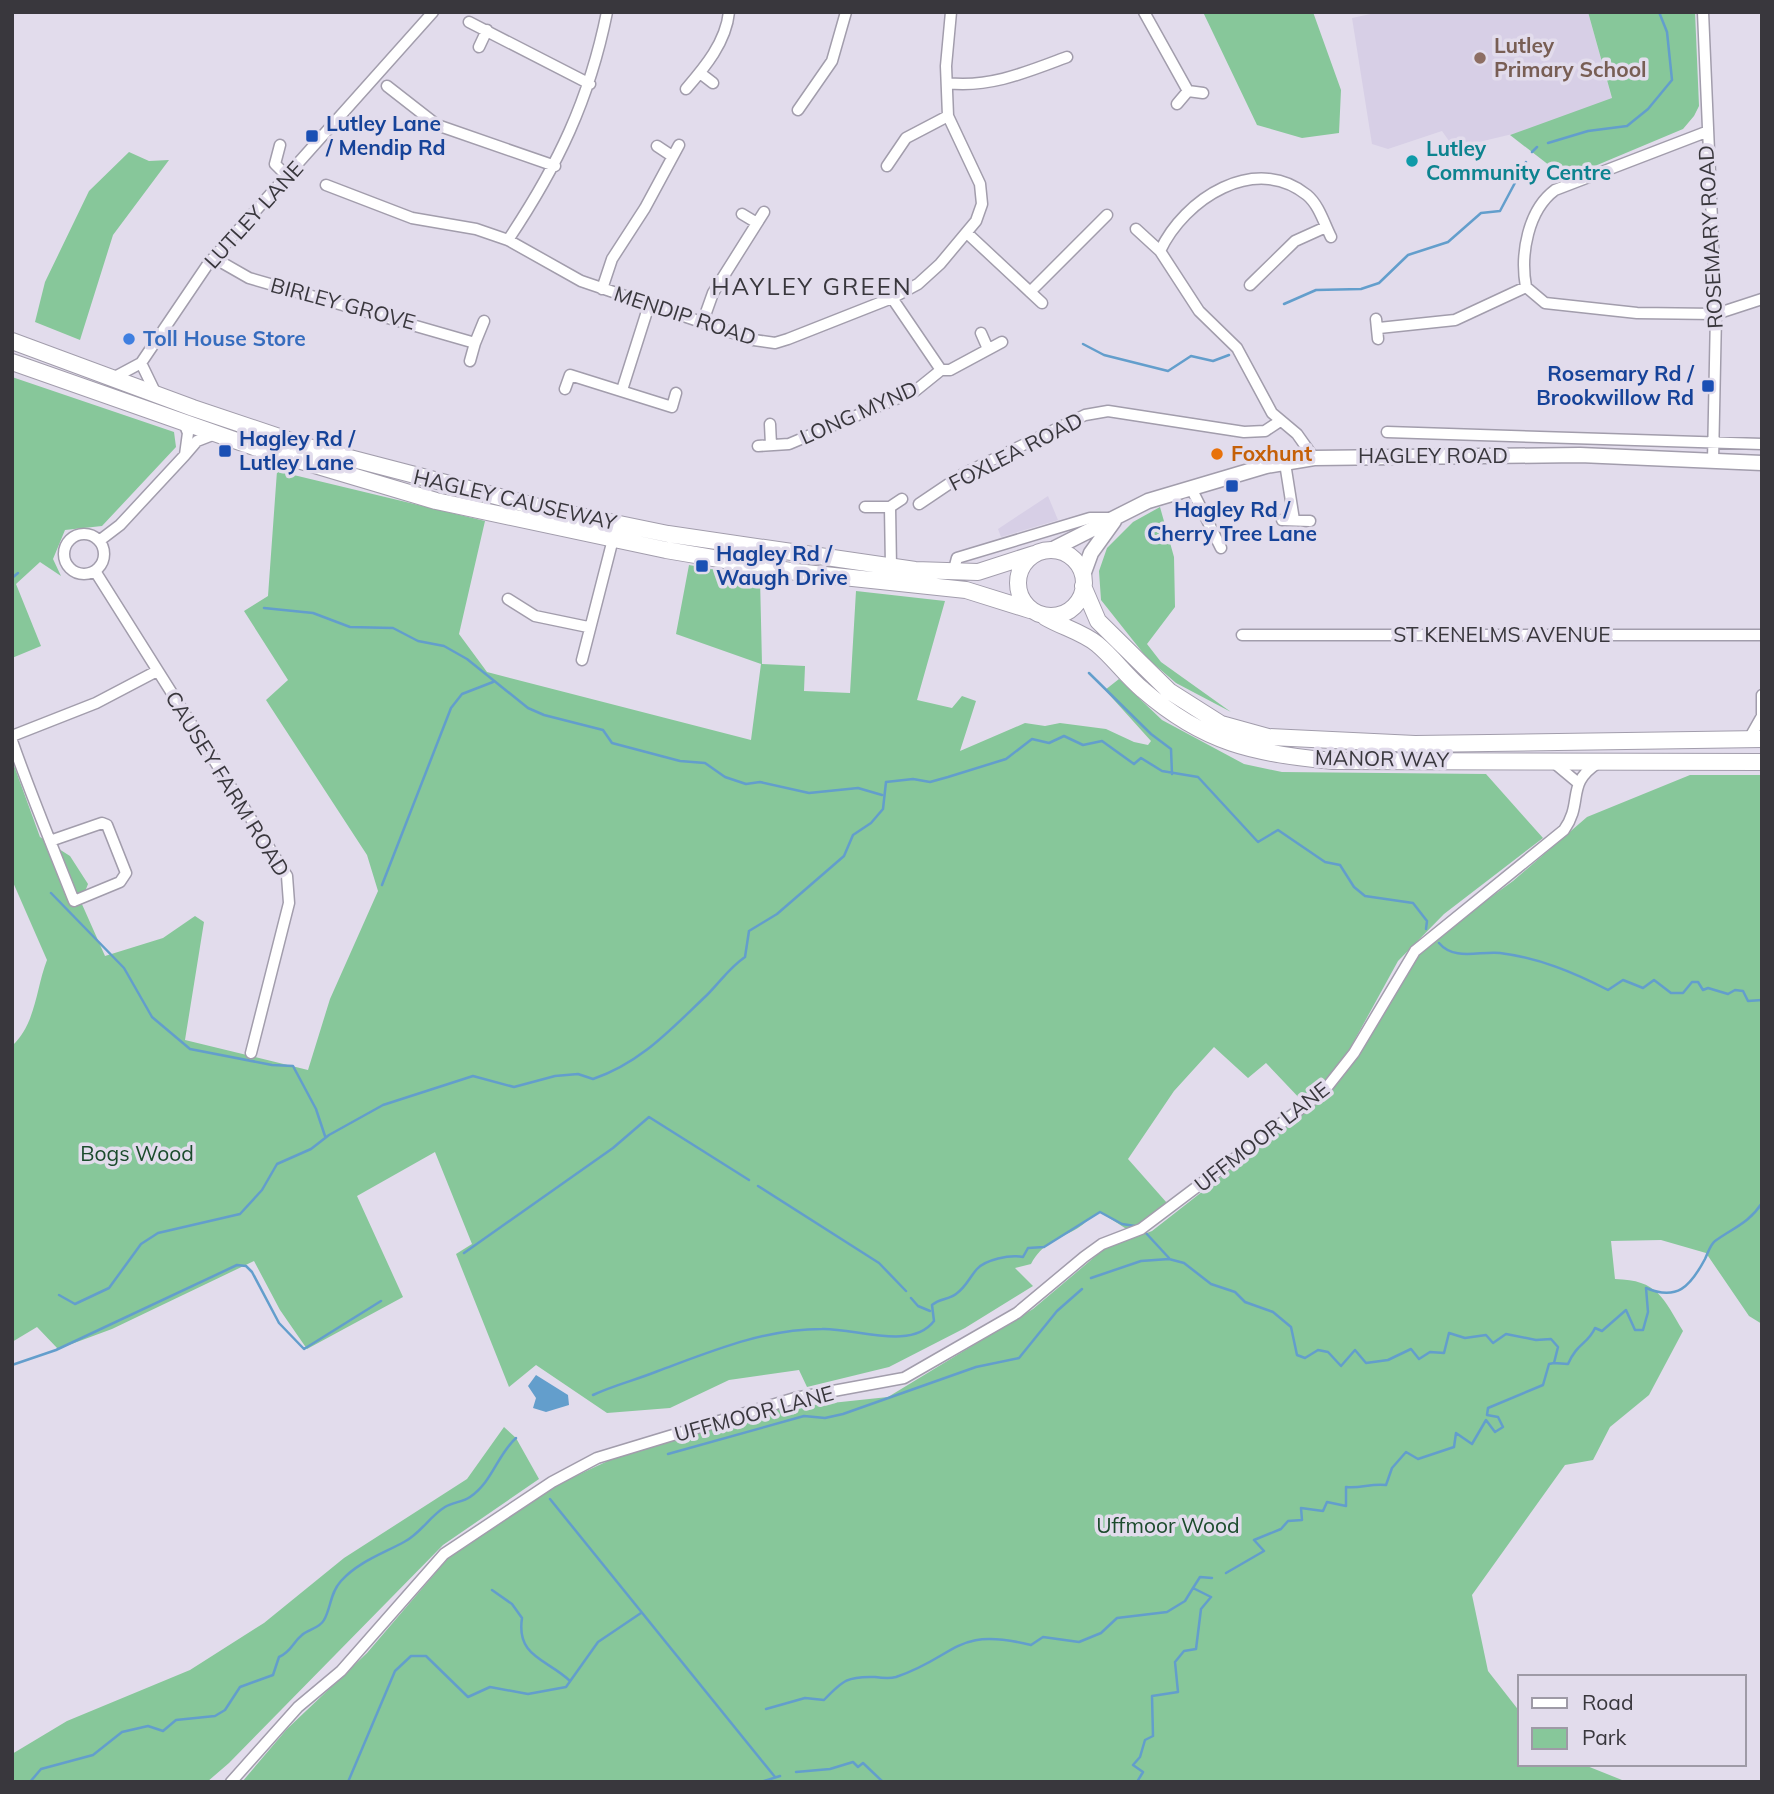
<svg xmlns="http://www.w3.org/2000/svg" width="1774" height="1794" viewBox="0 0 1774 1794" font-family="Mulish,sans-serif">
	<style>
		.built { fill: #d7cfe6 }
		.green { fill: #87c79a }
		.water { fill: #639ecc }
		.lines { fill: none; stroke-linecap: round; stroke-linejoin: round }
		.stream { stroke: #639ecc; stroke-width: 2.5 }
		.minor-casing { stroke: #a29dac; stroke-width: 13 }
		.major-casing { stroke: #a29dac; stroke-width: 17 }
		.highway-casing { stroke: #a29dac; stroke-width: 18 }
		.minor { stroke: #fff; stroke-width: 10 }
		.major { stroke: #fff; stroke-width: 14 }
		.highway { stroke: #fff; stroke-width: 16 }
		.education-dot { fill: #8d6e63; stroke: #e2dcec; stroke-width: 2.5 }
		.transit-dot { fill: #1a4fb4; stroke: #e2dcec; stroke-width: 2.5 }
		.culture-dot { fill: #0f9aa8; stroke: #e2dcec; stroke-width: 2.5 }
		.shop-dot { fill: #3f7fe0; stroke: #e2dcec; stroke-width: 2.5 }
		.food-dot { fill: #e8710a; stroke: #e2dcec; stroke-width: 2.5 }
		.labels { text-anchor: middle; stroke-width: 7; stroke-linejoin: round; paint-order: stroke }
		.education-label { font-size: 21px; font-weight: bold; fill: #785e54; stroke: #e2dcec; text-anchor: start }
		.transit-label { font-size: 21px; font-weight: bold; fill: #164399; stroke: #e2dcec; text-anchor: start }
		.culture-label { font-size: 21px; font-weight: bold; fill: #0d838f; stroke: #e2dcec; text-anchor: start }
		.street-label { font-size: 21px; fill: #39373d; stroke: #e2dcec }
		.shop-label { font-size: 21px; font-weight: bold; fill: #366cbe; stroke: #e2dcec; text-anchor: start }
		.food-label { font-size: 21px; font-weight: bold; fill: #c56008; stroke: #e2dcec; text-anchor: start }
		.park-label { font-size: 21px; fill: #1b4b2c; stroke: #e2dcec }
		.quarter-label { font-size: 24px; letter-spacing: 2px; fill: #39373d; stroke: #e2dcec }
	</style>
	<rect width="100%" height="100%" fill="#e2dcec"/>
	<path class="built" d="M1380,12H1588L1612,99L1525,131L1454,148L1442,131L1388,149L1372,144L1352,18Z
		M1048,496L1058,520L1001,537L998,529Z"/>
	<path class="green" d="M1203,12H1313L1341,90L1339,133L1302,138L1257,125Z
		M1588,12H1695L1699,106L1694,116L1683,129L1571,176H1563L1510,135L1612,98Z
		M129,152L149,161L169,160L113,235L80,340L35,322L45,282L89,191Z
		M12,377L174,432L176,447L102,526L65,530L53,559L61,576L40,562L16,584L41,646L12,658Z
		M277,471L485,521L459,634L487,672L751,740L761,664L676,634L689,565L760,578L762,664L805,666L804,691L850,693L856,591L945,601L917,700L952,708L962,696L976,701L960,751L1025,723L1045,726L1060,723L1106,729L1134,742L1148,745L1151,741L1105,690L1119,679L1162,720L1244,764L1282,772L1486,774L1543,838L1444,914L1398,961L1347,1054L1323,1085L1303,1102L1266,1063L1248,1078L1214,1047L1174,1091L1128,1159L1167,1203L1140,1226L1128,1230L1100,1212C1091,1216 1086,1223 1078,1228C1057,1240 1042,1243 1031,1264L1015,1268L1033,1286L965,1328L889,1367L807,1387L799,1370L729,1380L670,1408L607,1413L536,1365L509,1387L456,1254L472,1244L435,1152L357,1196L403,1297L307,1349L280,1310L254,1261L112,1329L58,1349L37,1327L12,1342V1046C36,1024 36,988 47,960L12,880V760L40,837L70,856L88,884L81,902L105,956L163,938L195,916L204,922L185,1040L308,1070L330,999L378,891L367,855L266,700L288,680L244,611L268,596Z
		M1160,507L1174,557L1175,607L1147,644L1161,662L1231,712L1176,683L1147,658L1101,600L1099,571L1107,548L1133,522Z
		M1690,775H1762V1324L1749,1316L1706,1253L1661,1240L1611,1241L1615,1279C1658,1280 1663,1298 1683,1331L1649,1395L1610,1427L1593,1460L1565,1465L1472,1595L1488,1671L1520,1712V1764H1582L1627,1782H242L287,1729L367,1653L449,1557L550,1488L627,1452L775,1409L888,1397L1033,1309L1104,1249L1152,1231L1327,1094L1413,962L1433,939L1513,881L1587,817Z
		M504,1427L516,1438L539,1479L443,1545L229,1763L207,1782H12V1754L67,1721L190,1670L264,1623L344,1558L467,1479Z"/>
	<path class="water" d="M536,1375L568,1395L569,1405L546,1412L533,1408L536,1398L528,1386Z"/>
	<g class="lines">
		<path class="stream" d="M1548,143L1588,131L1627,126L1648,109L1672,80L1667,32L1659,12
			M1532,152L1537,147
			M1284,304L1316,290L1361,289L1379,283L1408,255L1448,242L1481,213L1500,211L1526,162
			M1083,344L1104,355L1168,371L1191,356L1213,361L1229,355
			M12,578L18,573
			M264,608L313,613L350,627L393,628L418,641L444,646L467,659L528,708L544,715L603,730L612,743L680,761L705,763L725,777L746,784L760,782L809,793L858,788L882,795
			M1089,673L1151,734L1171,749L1172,774
			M382,885L451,708L462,694L493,682
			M51,893L124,968L152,1017L190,1049L272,1065L293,1066L316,1109L325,1136
			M1439,943C1454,961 1479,951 1500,953C1539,958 1573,972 1608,990L1623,980L1643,988L1654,980L1671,993H1683L1692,982H1698L1703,990L1708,988L1728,994L1735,990L1743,991L1748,1001L1762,1000
			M758,1186L879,1263L906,1291
			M1145,1232L1169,1258
			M464,1253L613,1148L649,1117L749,1180
			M1091,1278L1141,1261L1169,1259L1184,1263L1211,1284L1235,1292L1245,1302L1273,1312L1291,1327L1297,1355L1305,1358L1318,1350L1328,1352L1341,1366L1355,1350L1366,1363L1388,1360L1411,1349L1419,1359L1430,1352L1444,1353L1449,1333L1465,1338L1486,1335L1493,1343L1506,1334L1536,1340L1551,1339L1558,1347L1554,1363L1568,1364C1577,1343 1588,1344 1595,1328L1602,1331L1626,1310L1635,1330H1643L1648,1312L1646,1288C1677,1301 1690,1287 1705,1259C1708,1253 1710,1245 1715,1241C1733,1228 1749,1223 1762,1203
			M59,1295L75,1304L109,1288L141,1244L158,1233L240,1214L262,1190L277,1164L311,1149L329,1135L383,1105L473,1076L514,1087L555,1076L578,1074L593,1079C641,1063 672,1028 707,995C721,981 729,968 745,957L749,931L777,914L844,856L853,835L871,823L883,809L886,782L913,779L930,782L948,777L1006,759L1032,739L1049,743L1064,736L1083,745L1102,741L1134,764L1141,758L1162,771L1198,777L1258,842L1278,830L1325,862L1340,865L1354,887L1365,896L1413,903L1427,921L1426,929
			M911,1298L918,1306L930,1311
			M12,1365L56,1350L237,1265L246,1266L252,1272L279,1323L304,1349L381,1301
			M593,1395C614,1385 636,1380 658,1371C712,1351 764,1329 822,1329C856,1328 911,1351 934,1321L932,1305C940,1298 948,1300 956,1294C966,1287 969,1278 977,1269C985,1260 1010,1254 1023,1257L1028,1248L1044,1247L1100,1212L1122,1224L1135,1226
			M668,1454L804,1416L825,1418L843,1414L976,1367L1019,1358L1057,1311L1082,1289
			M550,1499L775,1777
			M1226,1573L1264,1551L1254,1540L1281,1529L1288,1521L1302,1520L1301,1508L1323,1511L1327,1502L1346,1506V1487C1360,1489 1371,1483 1386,1485L1392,1468L1406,1452L1418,1459L1454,1447L1456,1433L1472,1444L1486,1420L1495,1432L1503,1427L1498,1417L1487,1415L1488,1408L1543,1385L1549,1364L1554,1363
			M492,1590L512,1604L522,1618C516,1657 547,1659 570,1681
			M766,1709L805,1698L824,1700C843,1680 848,1676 875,1677C882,1678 889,1679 896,1677C958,1656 954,1626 1031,1645L1043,1637L1079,1642L1101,1633L1117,1618L1167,1612L1185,1601L1193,1588
			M796,1772L830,1769L853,1762L858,1767L863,1763L883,1782
			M30,1782L41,1769L93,1755L122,1732L148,1726L163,1731L176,1720L215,1716L225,1710L240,1687L273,1675L279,1657C292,1651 292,1643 302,1635C308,1629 319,1629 324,1620C331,1608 330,1593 341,1581C358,1562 382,1554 404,1542C420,1534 430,1516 445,1507C453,1502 463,1502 470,1497C493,1481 497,1455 516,1438
			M348,1782L395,1671L411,1656H426L468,1697L490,1687L528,1694L566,1687L598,1642L641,1613
			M761,1782L780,1776
			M1137,1782L1143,1772L1133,1765L1140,1757L1145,1740L1153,1736L1152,1696L1178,1692L1175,1662L1184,1651L1196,1649L1201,1609L1211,1597L1193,1588L1200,1577L1212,1578"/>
		<g class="minor-casing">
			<path id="minor" d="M1144,12L1188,91
				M1703,12L1716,314L1713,461
				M469,22L590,84
				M479,47L487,30
				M700,73L713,83
				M947,83C990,88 1027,72 1067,57
				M387,86L437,125L555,166
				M686,89C705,67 726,42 729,12
				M1177,104L1188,91L1203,93
				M798,110L832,61L846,12
				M1706,132L1555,190C1528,210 1520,254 1526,287L1545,303L1637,313L1716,314L1762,299
				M280,145L275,164L288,177
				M657,146L672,156
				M887,166L906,138L948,116
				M326,185L412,218L476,229L508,240L581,281L754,340L775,343L788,339L892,298L918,284L940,264L976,221L982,204L980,184L948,116L946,66L951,12
				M742,214L757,223
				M1136,229L1160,251
				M968,234L1042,303
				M508,240C558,165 589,101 607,12
				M214,258L249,278L475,343L484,321
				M1250,285L1295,241L1326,227
				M602,289L612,259L645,208L679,145
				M1030,292L1107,215
				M1376,319L1378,339
				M703,321L713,293L764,212
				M1379,328L1455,320L1526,287
				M981,333L988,349
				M470,361L475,343
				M141,363L156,394
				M941,370H950L1002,342
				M113,378L141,363L208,264L433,12
				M565,389L570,375L672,407L676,393
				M622,390L649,305
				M184,423L188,433L185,455L197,441L215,434
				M770,424L771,445
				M1387,432L1762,444
				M758,446L789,444L915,391L941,370L892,298
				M1314,458L1297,434L1272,413L1237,348L1199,311L1160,251C1184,199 1255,153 1307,195C1319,205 1324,223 1331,237
				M1285,463L1294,520
				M1191,488L1221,548
				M919,504L965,473L1085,415L1108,411L1244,432L1265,431L1280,421
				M865,507H890L891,567
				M890,507L902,499
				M1282,520L1310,521
				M64 554a20 20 0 1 1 40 0a20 20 0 1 1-40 0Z
				M99,541L120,525L185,455
				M95,571L287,876L289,903L251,1053
				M953,573L957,558L1090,518H1113
				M508,599L535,616L588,627
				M1242,635H1762
				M582,660L613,539
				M12,736L96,703L157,671
				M1749,739L1762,716V695
				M12,741C31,795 53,848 74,901L120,882L126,873L107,825L102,823L50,841
				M1553,762L1577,782
				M231,1782L298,1707L341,1671L444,1554L552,1482L597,1458L795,1398L904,1378L1017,1313L1084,1257L1102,1244L1141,1229L1324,1091L1354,1053L1415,951L1564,830C1584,802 1565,784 1598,763"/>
		</g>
		<g class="major-casing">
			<path id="major" d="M1055,548L1148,501L1266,466L1314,458L1580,455L1762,463
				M1083,575L1091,553L1114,521"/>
		</g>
		<g class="highway-casing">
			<path id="highway" d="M12,341L193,408L315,449L546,509L668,534L915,570L978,572L1034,554
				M12,362L254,447L436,501L666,550L796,572L966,590L1030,610
				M1018 583a33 33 0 1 1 66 0a33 33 0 1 1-66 0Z
				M1083,586L1098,621L1169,691L1221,724L1268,737L1415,744L1762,739
				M1045,617C1062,627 1082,632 1097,644C1114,658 1126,676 1143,690C1204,743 1254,754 1333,761L1762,762"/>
		</g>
		<use href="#minor" class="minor"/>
		<use href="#major" class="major"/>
		<use href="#highway" class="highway"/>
	</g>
	<circle class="education-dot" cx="1480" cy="58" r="7"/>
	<g class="transit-dot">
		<rect x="305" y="129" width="14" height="14" rx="3.5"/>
		<rect x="1701" y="379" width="14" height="14" rx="3.5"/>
		<rect x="218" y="444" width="14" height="14" rx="3.5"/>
		<rect x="1225" y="479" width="14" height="14" rx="3.5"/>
		<rect x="695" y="559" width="14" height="14" rx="3.5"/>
	</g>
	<circle class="culture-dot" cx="1412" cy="161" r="7"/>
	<circle class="shop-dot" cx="129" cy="339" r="7"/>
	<circle class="food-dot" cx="1217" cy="454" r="7"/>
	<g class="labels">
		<g class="education-label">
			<text x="1494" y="53">Lutley<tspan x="1494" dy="24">Primary School</tspan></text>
		</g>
		<g class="transit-label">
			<text x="326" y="131">Lutley Lane<tspan x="326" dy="24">/ Mendip Rd</tspan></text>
			<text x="1694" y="381" text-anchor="end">Rosemary Rd /<tspan x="1694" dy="24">Brookwillow Rd</tspan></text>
			<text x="239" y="446">Hagley Rd /<tspan x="239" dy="24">Lutley Lane</tspan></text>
			<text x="1232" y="517" text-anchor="middle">Hagley Rd /<tspan x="1232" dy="24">Cherry Tree Lane</tspan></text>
			<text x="716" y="561">Hagley Rd /<tspan x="716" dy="24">Waugh Drive</tspan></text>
		</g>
		<g class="culture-label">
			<text x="1426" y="156">Lutley<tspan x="1426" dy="24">Community Centre</tspan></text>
		</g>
		<g class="street-label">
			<text transform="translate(254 215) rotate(-48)" y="7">LUTLEY LANE</text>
			<text transform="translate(1711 237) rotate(-93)" y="7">ROSEMARY ROAD</text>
			<text transform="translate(343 304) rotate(15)" y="7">BIRLEY GROVE</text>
			<text transform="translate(685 316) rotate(18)" y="7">MENDIP ROAD</text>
			<text transform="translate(859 413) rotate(-24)" y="7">LONG MYND</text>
			<text transform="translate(1016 452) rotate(-27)" y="7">FOXLEA ROAD</text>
			<text x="1433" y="463">HAGLEY ROAD</text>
			<text transform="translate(515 500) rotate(13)" y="7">HAGLEY CAUSEWAY</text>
			<text x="1502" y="642">ST KENELMS AVENUE</text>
			<text transform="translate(1382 759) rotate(1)" y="7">MANOR WAY</text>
			<text transform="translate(227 784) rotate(58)" y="7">CAUSEY FARM ROAD</text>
			<text transform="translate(1262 1137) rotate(-38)" y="7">UFFMOOR LANE</text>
			<text transform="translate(754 1414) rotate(-15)" y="7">UFFMOOR LANE</text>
		</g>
		<g class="shop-label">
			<text x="143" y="346">Toll House Store</text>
		</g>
		<g class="food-label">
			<text x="1231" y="461">Foxhunt</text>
		</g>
		<g class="park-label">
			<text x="137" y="1161">Bogs Wood</text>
			<text x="1168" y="1533">Uffmoor Wood</text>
		</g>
		<g class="quarter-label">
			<text x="812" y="295">HAYLEY GREEN</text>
		</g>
	</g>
	<rect width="1774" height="1794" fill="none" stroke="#39373d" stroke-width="28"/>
	<rect x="1518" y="1675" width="228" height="91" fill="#e2dcec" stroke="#9e9aa6" stroke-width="2"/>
	<rect x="1532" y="1698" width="35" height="10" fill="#ffffff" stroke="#9e9aa6" stroke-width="2"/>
	<text x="1582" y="1710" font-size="21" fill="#39373d">Road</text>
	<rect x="1532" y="1728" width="35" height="21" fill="#87c79a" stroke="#9e9aa6" stroke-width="2"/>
	<text x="1582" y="1745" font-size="21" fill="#39373d">Park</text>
</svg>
